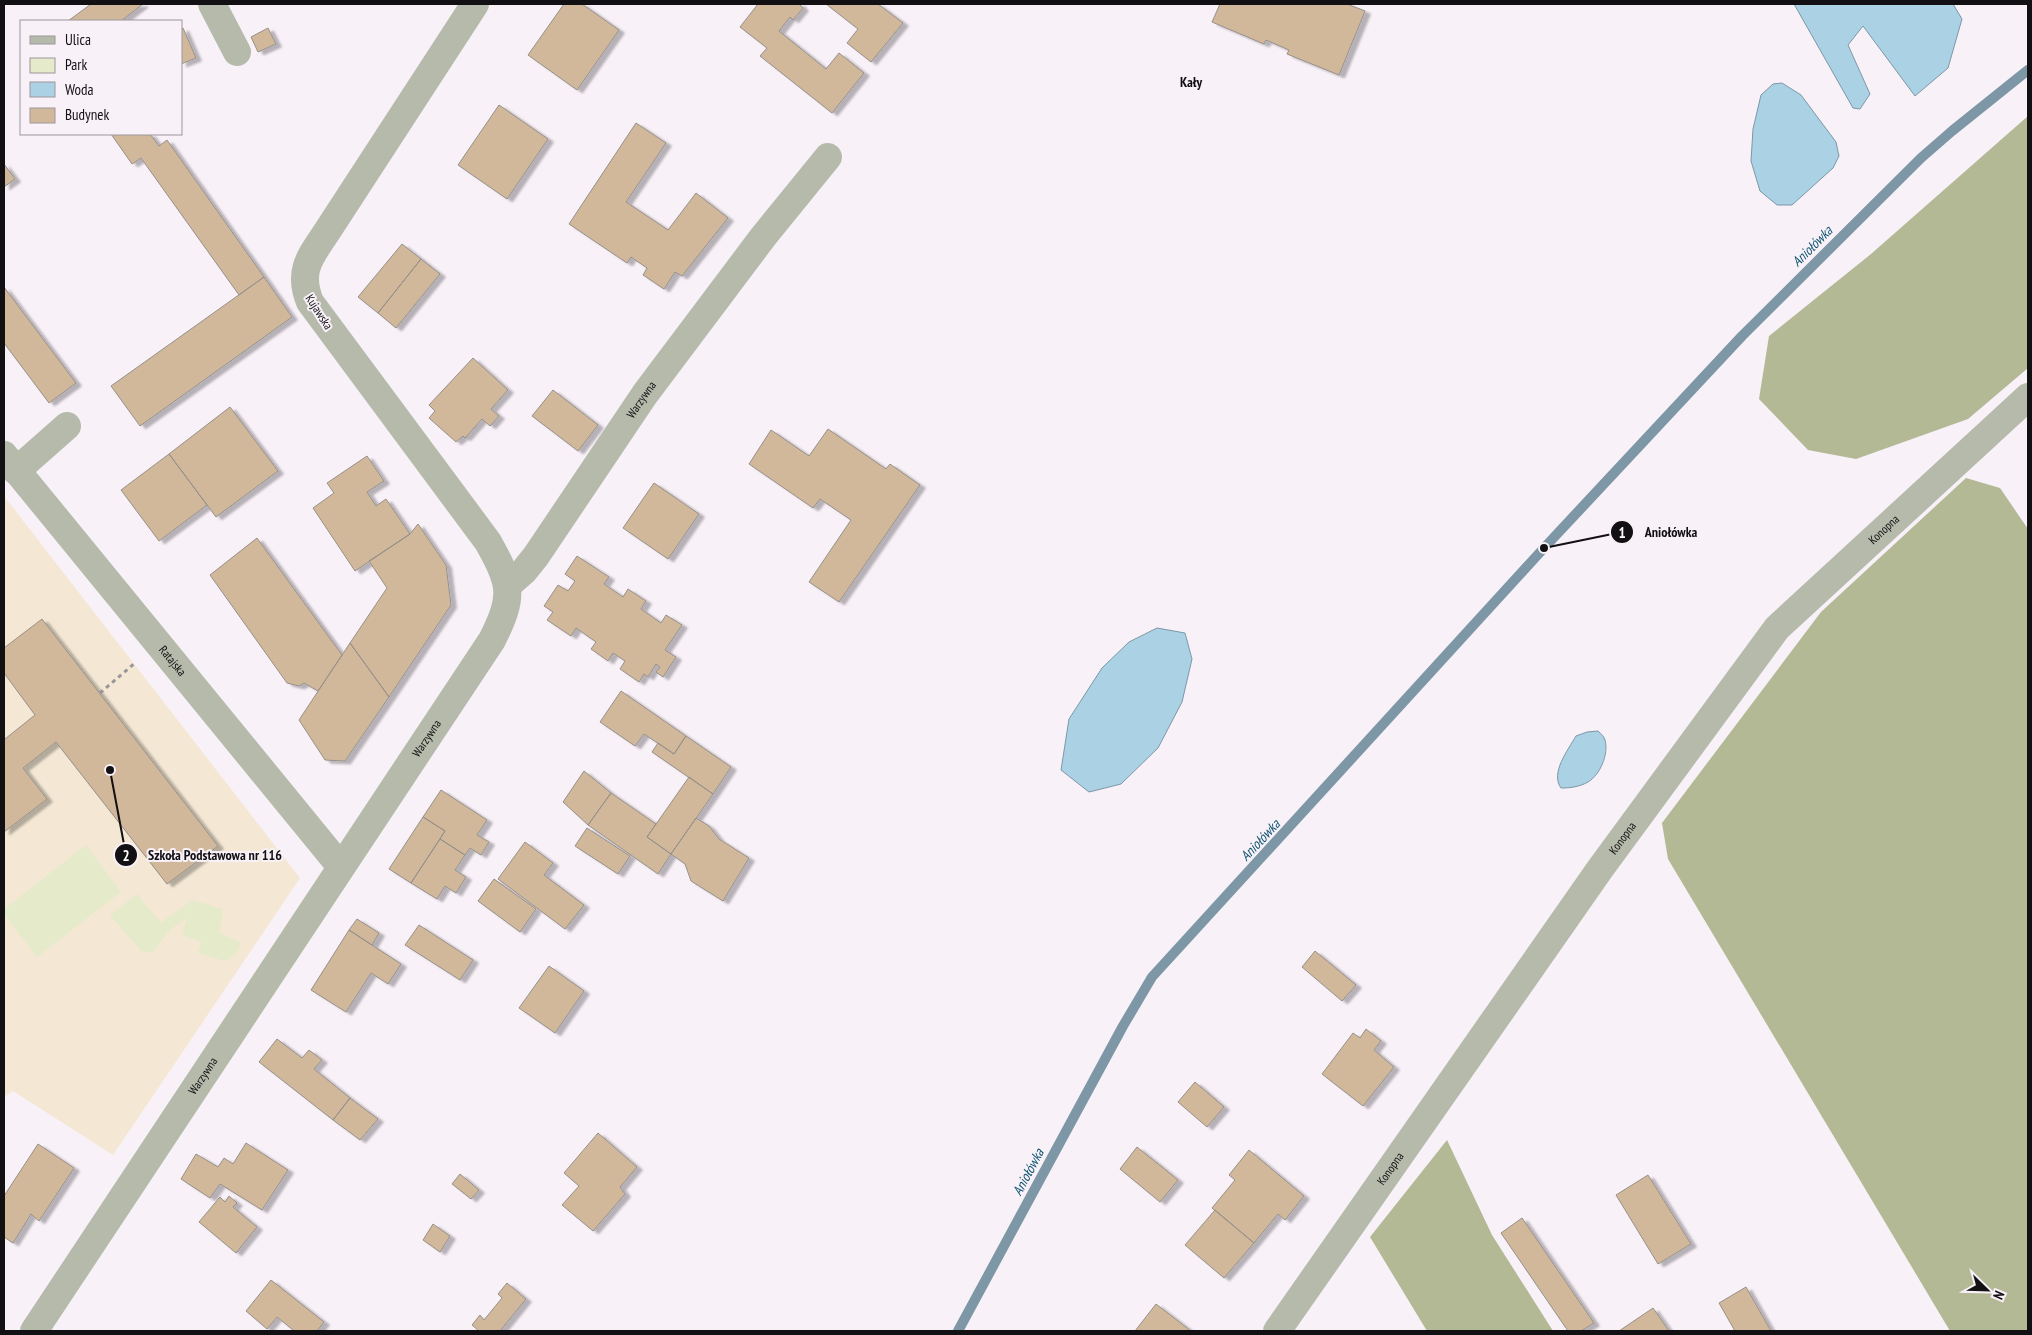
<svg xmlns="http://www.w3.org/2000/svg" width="2032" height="1335" viewBox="0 0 2032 1335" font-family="'PT Sans Narrow',sans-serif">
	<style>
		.education { fill: #f4e8d4 }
		.green { fill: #e5eaca }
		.forest { fill: #b3b895 }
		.water { fill: #abd1e5; stroke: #7d97a6 }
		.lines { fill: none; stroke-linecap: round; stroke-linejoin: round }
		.stream { stroke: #7d97a6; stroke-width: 10 }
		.building { fill: #d1b89b; stroke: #96908a; filter: url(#shadow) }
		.path { stroke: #9a959a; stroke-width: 3; stroke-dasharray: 4 4; stroke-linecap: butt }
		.minor { stroke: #b6baab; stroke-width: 28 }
		.labels { text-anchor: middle; stroke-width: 4; stroke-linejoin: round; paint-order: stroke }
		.street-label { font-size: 12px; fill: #121012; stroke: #f8f1f8 }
		.neighbourhood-label { font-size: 14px; font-weight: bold; fill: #121012; stroke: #f8f1f8 }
		.water-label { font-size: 14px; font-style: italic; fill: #0e5470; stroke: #f8f1f8 }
		.leader { fill: none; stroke: #121012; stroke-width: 2 }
		.callout-dot { fill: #121012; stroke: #f8f1f8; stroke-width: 2 }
		.mark-label { font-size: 15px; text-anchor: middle; font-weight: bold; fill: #fff }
		.callout-label { font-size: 14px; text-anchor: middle; font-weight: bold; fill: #121012; stroke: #f8f1f8; stroke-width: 4; stroke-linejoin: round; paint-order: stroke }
	</style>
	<defs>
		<filter id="shadow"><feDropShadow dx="5.5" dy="3" stdDeviation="1" flood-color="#0004"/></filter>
	</defs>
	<rect width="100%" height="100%" fill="#f8f1f8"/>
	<path class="education" d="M4,496L300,878L113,1155L13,1091L4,1097Z"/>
	<path class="green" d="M86,845L121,892L37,957L4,914V909Z
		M137,894L161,923L192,900L223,909L220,933L240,942C240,951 233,959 224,961L198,953L201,942L182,935L187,918L170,930L152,953L141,951L110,915Z"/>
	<path class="forest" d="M2028,116V368L1968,419L1856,459L1808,450L1759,399L1769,336L1871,254Z
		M1966,478L2000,488L2028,529V1331H1950L1668,859L1662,823L1821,612Z
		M1447,1140L1492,1235L1553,1331H1427L1370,1237Z"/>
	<path class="water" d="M1794,4H1953L1962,19L1948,68L1915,96L1863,26L1848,45L1870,94L1860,109L1853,108Z
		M1782,83L1801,95L1836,142L1839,156L1833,168L1792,205H1777L1760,191L1751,161L1753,129L1761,95L1773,84Z
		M1157,628L1185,633L1192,659L1182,702L1158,748L1121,784L1089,792L1061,770L1069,719L1102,668L1129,642Z
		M1598,731C1601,734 1604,736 1605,740C1609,754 1600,775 1588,782C1579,787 1570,788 1561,788C1550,773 1568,750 1576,736L1587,732Z"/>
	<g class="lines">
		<path class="stream" d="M958,1331L1123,1026L1152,977L1544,548L1742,336L1921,158L1952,131L2028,70"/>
	</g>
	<path class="building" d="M91,4H143L121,21H68Z
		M564,4H582L619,30L577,90L528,55Z
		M758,4H801L800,5L803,8L793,20L790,17L779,31L826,69L839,53L864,73L832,113L760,56L767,48L740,27Z
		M826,4H878L903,23L871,62L847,43L858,29Z
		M1220,4H1347L1365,11L1339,75L1287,54L1289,50L1266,40L1264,44L1212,22Z
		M183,28L196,58L181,64V29Z
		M268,28L276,44L258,52L251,37Z
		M499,105L548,139L507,199L458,165Z
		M636,123L666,143L626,202L668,230L696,193L728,218L682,276L675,272L664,289L643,275L647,268L631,257L627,263L569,224Z
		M111,134H150L159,146L167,140L264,277L239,295L141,158L132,164Z
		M4,164L15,179L4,187Z
		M402,244L421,259L378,313L358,297Z
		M421,259L440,274L396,328L378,313Z
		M264,277L292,317L140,426L111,386Z
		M4,287L76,383L49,403L4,343Z
		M473,358L508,390L491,409L499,416L490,426L482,419L465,438L463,436L456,442L429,418L435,411L429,405Z
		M553,390L598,425L578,451L532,416Z
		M230,407L278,471L216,517L169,454Z
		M828,429L886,469L890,464L920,485L839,602L809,582L851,520L820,499L813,508L749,464L771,430L809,456Z
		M169,454L207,505L159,541L121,490Z
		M367,456L384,481L367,492L376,506L386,499L410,534L355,571L313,508L334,493L327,483Z
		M654,483L699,514L668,559L623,528Z
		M418,524L446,565L451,605L389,697L350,643L387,588L369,561L410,534Z
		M257,538L342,655L318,691L304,683L299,686L287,683L210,575Z
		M577,556L609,577L604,584L623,597L628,589L646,601L641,609L661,623L666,615L682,625L665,650L676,657L663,677L656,672L660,667L656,664L648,677L644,674L639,682L620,669L625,661L613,653L608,661L591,649L596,642L576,628L571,636L547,620L553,612L544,606L558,585L568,591L575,581L565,574Z
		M42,619L218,846L167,884L56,742L23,768L47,799L4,832V737L5,739L35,715L4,673V648Z
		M350,643L389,697L345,761L325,760L299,720Z
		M621,691L686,736L674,754L644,734L635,746L600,722Z
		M686,736L731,767L713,794L652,752L658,743L674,754Z
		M584,771L611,793L588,825L563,802Z
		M689,777L713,794L671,854L647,837Z
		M441,790L487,820L477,835L489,842L481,855L470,848L465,855L440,839L445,831L423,817Z
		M611,793L656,824L647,837L671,854L658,874L588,825Z
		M423,817L445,831L411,883L389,869Z
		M696,818L709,826L719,839L749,858L723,901L691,881L685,864L671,854Z
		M587,828L630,856L618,874L575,846Z
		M440,839L465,855L455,870L466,877L456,893L445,886L437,899L411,883Z
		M525,842L553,863L544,875L584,905L565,929L498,879Z
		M494,879L536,909L520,932L478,901Z
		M357,919L379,933L372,945L349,930Z
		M419,925L473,960L460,980L405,945Z
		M349,930L401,964L388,984L371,973L346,1012L311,990Z
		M1315,951L1356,985L1342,1001L1302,967Z
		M549,966L584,991L555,1033L519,1008Z
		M1366,1029L1381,1041L1374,1050L1394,1067L1363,1106L1322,1074L1353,1033L1360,1038Z
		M277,1039L302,1058L309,1050L322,1060L314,1069L350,1098L333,1120L259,1062Z
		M1195,1082L1224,1107L1207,1127L1178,1102Z
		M350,1098L378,1119L360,1140L333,1120Z
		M598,1133L637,1167L620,1187L625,1194L593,1231L562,1205L579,1186L564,1173Z
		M246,1143L288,1170L262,1210L220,1184L210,1198L181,1179L196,1154L218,1167L224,1158L233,1164Z
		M38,1144L74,1168L39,1221L31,1214L13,1243L4,1237V1196Z
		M1137,1147L1178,1180L1160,1202L1120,1169Z
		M1249,1150L1304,1196L1285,1220L1278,1214L1254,1243L1212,1208L1235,1180L1229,1175Z
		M460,1174L479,1190L471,1199L452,1184Z
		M1648,1175L1691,1244L1658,1264L1616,1195Z
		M229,1196L237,1203L233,1207L257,1227L236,1253L199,1222L220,1197L225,1202Z
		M1215,1210L1254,1243L1224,1278L1185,1245Z
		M1522,1218L1594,1323L1581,1331H1568L1501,1233Z
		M433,1224L450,1236L440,1252L423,1240Z
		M271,1280L324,1322L317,1331H292L293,1330L277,1317L267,1329L246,1311Z
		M507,1283L526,1299L500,1331H479L472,1325L480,1315L484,1320L502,1298L498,1294Z
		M1746,1287L1771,1331H1735L1719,1303Z
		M1156,1304L1191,1331H1135Z
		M1653,1308L1669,1331H1619Z"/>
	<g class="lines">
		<path class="path" d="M100,693L135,663"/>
		<g class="minor">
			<path d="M212,4L237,52"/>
			<path id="s1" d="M4,455L341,867"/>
			<path d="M16,471L67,426"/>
			<path id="s2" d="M508,585L524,571L536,556L645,394L763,237L828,157"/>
			<path id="s3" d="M34,1331L492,640C514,596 512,585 488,542L310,302C297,270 311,256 328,230L475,4"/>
			<path id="s4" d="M1277,1331L1600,869L1777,628L2028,397"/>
		</g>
	</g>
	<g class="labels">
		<g class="street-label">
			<text transform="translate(319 312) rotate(57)" y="4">Kujawska</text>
			<text dy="4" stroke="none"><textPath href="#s2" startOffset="229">Warzywna</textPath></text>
			<text dy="4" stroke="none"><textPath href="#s4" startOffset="1008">Konopna</textPath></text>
			<text dy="4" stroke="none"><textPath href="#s1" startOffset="266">Ratajska</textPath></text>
			<text dy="4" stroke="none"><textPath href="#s3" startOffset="711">Warzywna</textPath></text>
			<text dy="4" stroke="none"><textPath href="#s4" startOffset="602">Konopna</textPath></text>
			<text dy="4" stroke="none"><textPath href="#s3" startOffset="306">Warzywna</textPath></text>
			<text dy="4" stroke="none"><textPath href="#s4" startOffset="198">Konopna</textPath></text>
		</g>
		<g class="neighbourhood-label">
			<text x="1191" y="87">Kały</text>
		</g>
		<g class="water-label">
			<text transform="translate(1812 246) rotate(-45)" y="5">Aniołówka</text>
			<text transform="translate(1260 840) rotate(-47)" y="5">Aniołówka</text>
			<text transform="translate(1028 1172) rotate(-62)" y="5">Aniołówka</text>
		</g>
	</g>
	<path class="leader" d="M1544 548L1622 532M110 770L126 855"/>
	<g class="callout-dot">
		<circle cx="1544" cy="548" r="5"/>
		<circle cx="110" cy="770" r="5"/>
		<circle cx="1622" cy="532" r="12"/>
		<circle cx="126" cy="855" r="12"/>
	</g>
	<g class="mark-label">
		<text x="1622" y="538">1</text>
		<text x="126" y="861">2</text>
	</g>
	<g class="callout-label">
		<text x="1671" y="537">Aniołówka</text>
		<text x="215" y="860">Szkoła Podstawowa nr 116</text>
	</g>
	<rect width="2032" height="1335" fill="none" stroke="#121012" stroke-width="10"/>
	<rect x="20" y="20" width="162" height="115" fill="#f8f1f8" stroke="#9c979c"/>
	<rect x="30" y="36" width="25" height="8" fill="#b6baab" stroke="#9c979c"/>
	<text x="65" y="45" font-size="15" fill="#121012">Ulica</text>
	<rect x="30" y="58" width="25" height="15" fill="#e5eaca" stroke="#9c979c"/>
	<text x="65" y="70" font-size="15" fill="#121012">Park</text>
	<rect x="30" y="82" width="25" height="15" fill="#abd1e5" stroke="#9c979c"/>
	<text x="65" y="95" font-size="15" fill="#121012">Woda</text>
	<rect x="30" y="108" width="25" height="15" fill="#d1b89b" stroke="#9c979c"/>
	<text x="65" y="120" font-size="15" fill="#121012">Budynek</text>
	<g transform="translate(1987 1290) rotate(113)" stroke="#f8f1f8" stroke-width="4" paint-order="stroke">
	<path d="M0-4L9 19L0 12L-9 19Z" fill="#121012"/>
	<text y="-8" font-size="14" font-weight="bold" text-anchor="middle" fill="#121012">N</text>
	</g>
</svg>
